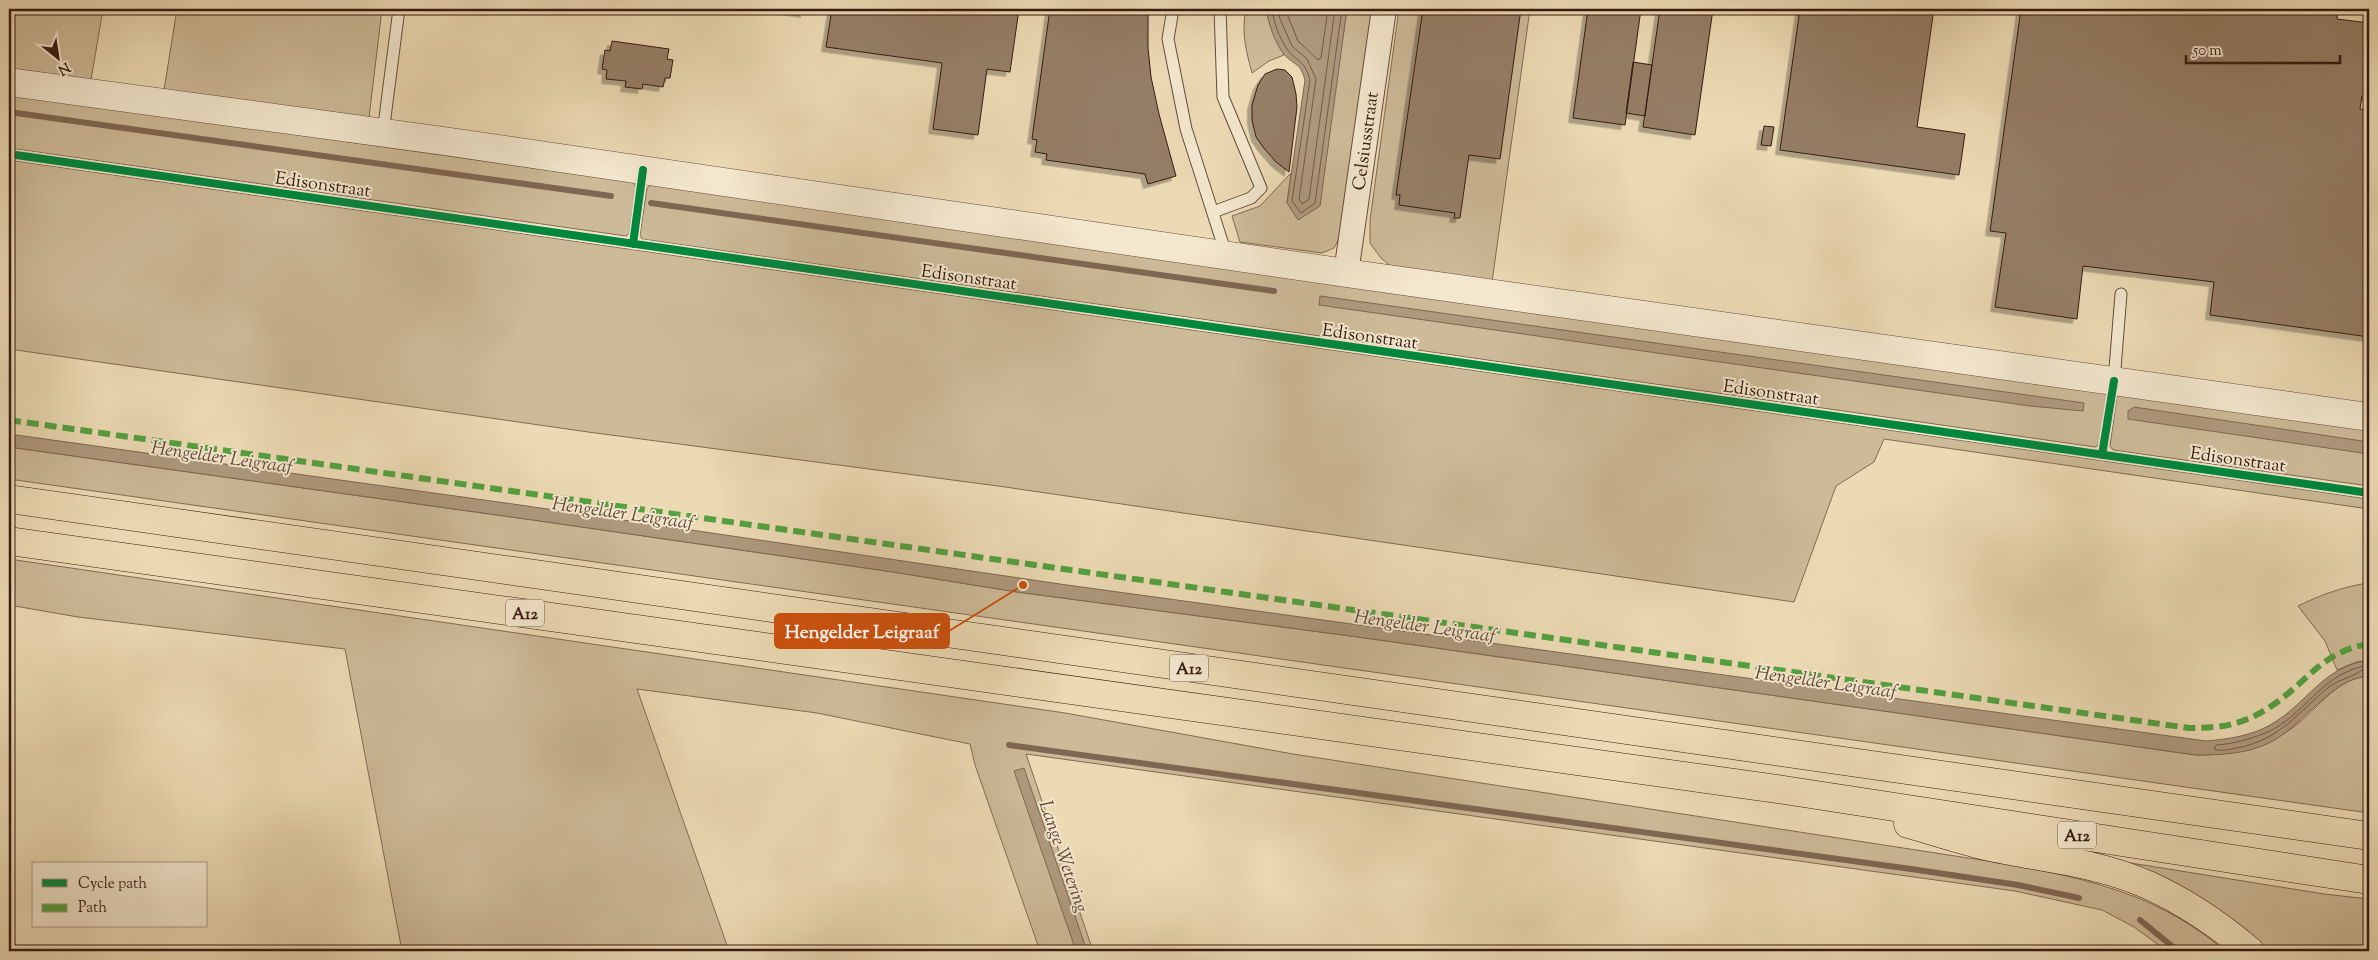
<svg xmlns="http://www.w3.org/2000/svg" width="2378" height="960" viewBox="0 0 2378 960" font-family="'Sorts Mill Goudy',serif">
	<style>
		.green { fill: #cdba98; stroke: #826a54 }
		.water { fill: #ae997d; stroke: #7e6752 }
		.lines { fill: none; stroke-linecap: round; stroke-linejoin: round }
		.shore { stroke: #725a47; stroke-width: 1 }
		.stream { stroke: #7e6752; stroke-width: 6 }
		.building { fill: #957e66; stroke: #371b11; filter: url(#shadow) }
		.service-casing { stroke: #644b3a; stroke-width: 13 }
		.minor-casing { stroke: #644b3a; stroke-width: 26 }
		.tertiary-casing { stroke: #644b3a; stroke-width: 29 }
		.motorway-casing { stroke: #371b11; stroke-width: 29 }
		.service { stroke: #f3e7ce; stroke-width: 11 }
		.minor { stroke: #f3e7ce; stroke-width: 24 }
		.tertiary { stroke: #f3e7ce; stroke-width: 28 }
		.motorway { stroke: #ecdab4; stroke-width: 28 }
		.quiet { stroke: #53a13f; stroke-width: 6; stroke-dasharray: 12 6; stroke-linecap: butt }
		.cycleway-casing { stroke: #f3e7ce; stroke-width: 11 }
		.cycleway { stroke: #00873e; stroke-width: 8 }
		.labels { text-anchor: middle; stroke-width: 4; stroke-linejoin: round; paint-order: stroke }
		.shield { fill: #f3e7ce; stroke: #6f584a; stroke-width: 1 }
		.shield-label { font-size: 16px; font-weight: bold; fill: #371b11 }
		.street-label { font-size: 18px; fill: #371b11; stroke: #f3e7ce }
		.water-label { font-size: 19px; font-style: italic; fill: #614737; stroke: #f3e7ce }
		.leader { fill: none; stroke: #cd500d; stroke-width: 2 }
		.callout-dot { fill: #cd500d; stroke: #f3e7ce; stroke-width: 2 }
		.callout { fill: #cd500d; stroke: #cd500d; stroke-width: 2 }
		.callout-label { font-size: 19px; text-anchor: middle; font-weight: bold; fill: #fff }
	</style>
	<defs>
		<filter id="shadow"><feDropShadow dx="-4.5" dy="4.5" stdDeviation="0" flood-color="#0004"/></filter>
	</defs>
	<rect width="100%" height="100%" fill="#ecdab4"/>
	<filter id="stains"><feTurbulence type="fractalNoise" baseFrequency=".004" numOctaves="4"/><feColorMatrix values="0 0 0 0 .2 0 0 0 0 .09 0 0 0 0 .02 0 0 0 .5 -.17"/></filter>
	<radialGradient id="worn" r=".72"><stop offset=".6" stop-color="#630" stop-opacity="0"/><stop offset="1" stop-color="#630" stop-opacity=".3"/></radialGradient>
	<path class="green" d="M9,9H103L91,80L9,68Z
		M177,9H382L369,118L164,90Z
		M1246,9H1266L1269,22L1284,55L1269,61L1252,73C1246,51 1241,31 1246,9Z
		M1347,9H1373L1343,231L1334,248L1322,253L1240,242L1232,216L1260,206L1291,173L1287,203L1334,97Z
		M1399,9H1530L1492,282L1394,269L1381,258L1370,243V220Z
		M9,94L632,182L636,186L629,234L626,236L9,148Z
		M9,160L2369,499V509L1884,439L1874,462L1836,486L1794,602L998,486L588,432L9,349Z
		M651,185L2104,391L2107,395L2099,445L2095,447L642,239L640,235L647,188Z
		M2121,394L2369,429V486L2113,450L2110,446L2117,396Z
		M9,447L540,521L893,572L1017,592L1358,637L2196,755C2229,755 2259,750 2288,731C2315,714 2334,678 2369,676V813L9,479Z
		M9,559L1065,713L1293,754L2007,864C2089,879 2160,895 2225,951H2167L2134,927L2102,910L2015,891L1026,754L1093,951H1040L975,765L970,744L817,713L637,689L729,951H402L345,649L78,617L9,605Z
		M2369,583V660L2356,662L2337,670L2325,641L2298,606C2320,595 2345,586 2369,583Z
		M2112,860L2324,894L2369,899V951H2260Z"/>
	<path class="water" d="M1266,9H1347L1320,206L1298,220L1287,203L1305,80C1300,61 1292,65 1283,53C1274,41 1269,24 1266,9Z
		M1320,296L2084,403L2083,411L2030,406L1319,305Z
		M2134,407L2369,442V454L2128,419V411Z
		M9,434L527,506L1067,585L2206,741C2228,739 2251,736 2270,725C2309,703 2320,668 2369,660V676C2331,678 2304,725 2271,742C2248,754 2221,755 2196,755L1358,637L1017,592L893,572L540,521L9,447Z
		M1024,768L1087,951H1076L1014,771Z"/>
	<g class="lines">
		<path class="shore" d="M1272,9C1274,23 1279,37 1287,49C1296,62 1304,58 1310,80L1292,201L1301,213L1315,203L1342,9
			M1278,9L1280,19L1292,46L1307,59L1316,79L1299,199L1302,204L1309,199L1335,9
			M1285,9L1298,41L1318,60L1321,58L1328,9
			M2369,665C2322,673 2310,709 2272,730C2255,738 2234,744 2216,745L2214,749C2221,752 2229,749 2237,748C2280,740 2298,712 2329,687C2339,679 2354,677 2363,669L2369,671"/>
		<path class="stream" d="M9,112L611,196
			M651,203L1274,291
			M1009,745L1911,869L2018,885L2079,898
			M2140,920L2178,951"/>
	</g>
	<path class="building" d="M780,9H805V13Z
		M832,9H1019L1010,72L987,69L978,135L933,129L942,63L826,47Z
		M1050,9H1148V48L1151,77L1159,114L1176,176L1148,184L1145,174L1046,160L1047,154L1035,152L1037,140L1032,139Z
		M1423,9H1521L1500,159L1469,155L1460,218H1454L1455,213L1399,205L1400,195H1396Z
		M1588,9H1641L1625,125L1573,118Z
		M1660,9H1713L1695,135L1643,127Z
		M1800,9H1934L1917,127L1965,134L1959,175L1780,150Z
		M2021,9H2338L2337,19L2369,23V81L2367,97L2362,96L2360,109L2369,110V337L2210,315L2214,282L2083,266L2077,319L1995,307L2006,233L1990,231Z
		M612,41L669,49L667,59L673,60L670,78H665L663,87L643,84L642,89L625,87L626,81L606,79L607,70L602,69L605,50L610,51Z
		M1633,62L1652,65L1645,116L1626,113Z
		M1277,69L1285,70L1292,77L1296,94L1297,107L1289,172L1276,162L1263,147L1256,137L1252,120V105L1258,85L1265,74Z
		M1764,126L1774,127L1771,146L1761,145Z"/>
	<g class="lines">
		<g class="service-casing">
			<path id="service" d="M1173,9L1168,39L1186,129L1226,254
				M383,133L399,9
				M1213,212L1251,198L1261,188L1223,97L1220,9
				M2114,381L2121,294"/>
		</g>
		<g class="minor-casing">
			<path id="minor" d="M1346,273L1384,9"/>
		</g>
		<g class="tertiary-casing">
			<path id="tertiary" d="M9,82L444,141L1346,273L2369,417"/>
		</g>
		<g class="motorway-casing">
			<path id="motorway" d="M9,499L2369,836
				M9,541L1784,790L2369,880
				M1908,824C1934,831 1960,840 1986,846C2039,858 2098,862 2148,885C2186,902 2218,924 2250,951"/>
		</g>
		<use href="#service" class="service"/>
		<use href="#minor" class="minor"/>
		<use href="#tertiary" class="tertiary"/>
		<use href="#motorway" class="motorway"/>
		<path class="quiet" d="M9,420L2189,728C2222,728 2244,725 2273,705C2308,681 2323,651 2369,644"/>
		<g class="cycleway-casing">
			<path id="cycleway" d="M9,154L2369,493
				M633,244L643,170
				M2102,455L2114,381"/>
		</g>
		<use href="#cycleway" class="cycleway"/>
	</g>
	<g class="labels">
		<g class="shield">
			<rect x="506" y="599.5" width="38" height="27" rx="4"/>
			<rect x="1170" y="654.5" width="38" height="27" rx="4"/>
			<rect x="2058" y="821.5" width="38" height="27" rx="4"/>
		</g>
		<g class="shield-label">
			<text x="525" y="619">A12</text>
			<text x="1189" y="674">A12</text>
			<text x="2077" y="841">A12</text>
		</g>
		<g class="street-label">
			<text transform="translate(1365 141) rotate(-82)" y="6">Celsiusstraat</text>
			<text transform="translate(323 184) rotate(8)" y="6">Edisonstraat</text>
			<text transform="translate(969 277) rotate(8)" y="6">Edisonstraat</text>
			<text transform="translate(1370 336) rotate(8)" y="6">Edisonstraat</text>
			<text transform="translate(1771 392) rotate(8)" y="6">Edisonstraat</text>
			<text transform="translate(2238 459) rotate(8)" y="6">Edisonstraat</text>
		</g>
		<g class="water-label">
			<text transform="translate(222 456) rotate(8)" y="7">Hengelder Leigraaf</text>
			<text transform="translate(623 512) rotate(8)" y="7">Hengelder Leigraaf</text>
			<text transform="translate(1425 625) rotate(8)" y="7">Hengelder Leigraaf</text>
			<text transform="translate(1826 681) rotate(8)" y="7">Hengelder Leigraaf</text>
			<text transform="translate(1065 856) rotate(71)" y="7">Lange Wetering</text>
		</g>
	</g>
	<path class="leader" d="M1023 585L949 631"/>
	<circle class="callout-dot" cx="1023" cy="585" r="5"/>
	<rect class="callout" x="775" y="614" width="174" height="34" rx="5"/>
	<g class="callout-label">
		<text x="862" y="638">Hengelder Leigraaf</text>
	</g>
	<rect width="2378" height="960" fill="none" stroke="#ecdab4" stroke-width="30"/>
	<rect x="10" y="10" width="2358" height="940" fill="none" stroke="#371b11" stroke-width="2.5"/>
	<rect x="15" y="15" width="2348" height="930" fill="none" stroke="#371b11"/>
	<rect x="32" y="862" width="175" height="65" fill="#f3e7ce" stroke="#a89582"/>
	<rect x="42" y="879" width="25" height="8" fill="#00873e" stroke="#a89582"/>
	<text x="78" y="888" font-size="15" fill="#371b11">Cycle path</text>
	<rect x="42" y="904" width="25" height="8" fill="#53a13f" stroke="#a89582"/>
	<text x="78" y="912" font-size="15" fill="#371b11">Path</text>
	<g transform="translate(58 58) rotate(150)" stroke="#f3e7ce" stroke-width="4" paint-order="stroke">
	<path d="M0-4L9 19L0 12L-9 19Z" fill="#371b11"/>
	<text y="-8" font-size="14" font-weight="bold" text-anchor="middle" fill="#371b11">N</text>
	</g>
	<path d="M2186 55v8h154v-8" fill="none" stroke="#371b11" stroke-width="2.5"/>
	<text x="2193" y="55" font-size="15" fill="#371b11" stroke="#f3e7ce" stroke-width="4" paint-order="stroke">50 m</text>
	<rect width="100%" height="100%" filter="url(#stains)"/>
	<rect width="100%" height="100%" fill="url(#worn)"/>
</svg>
